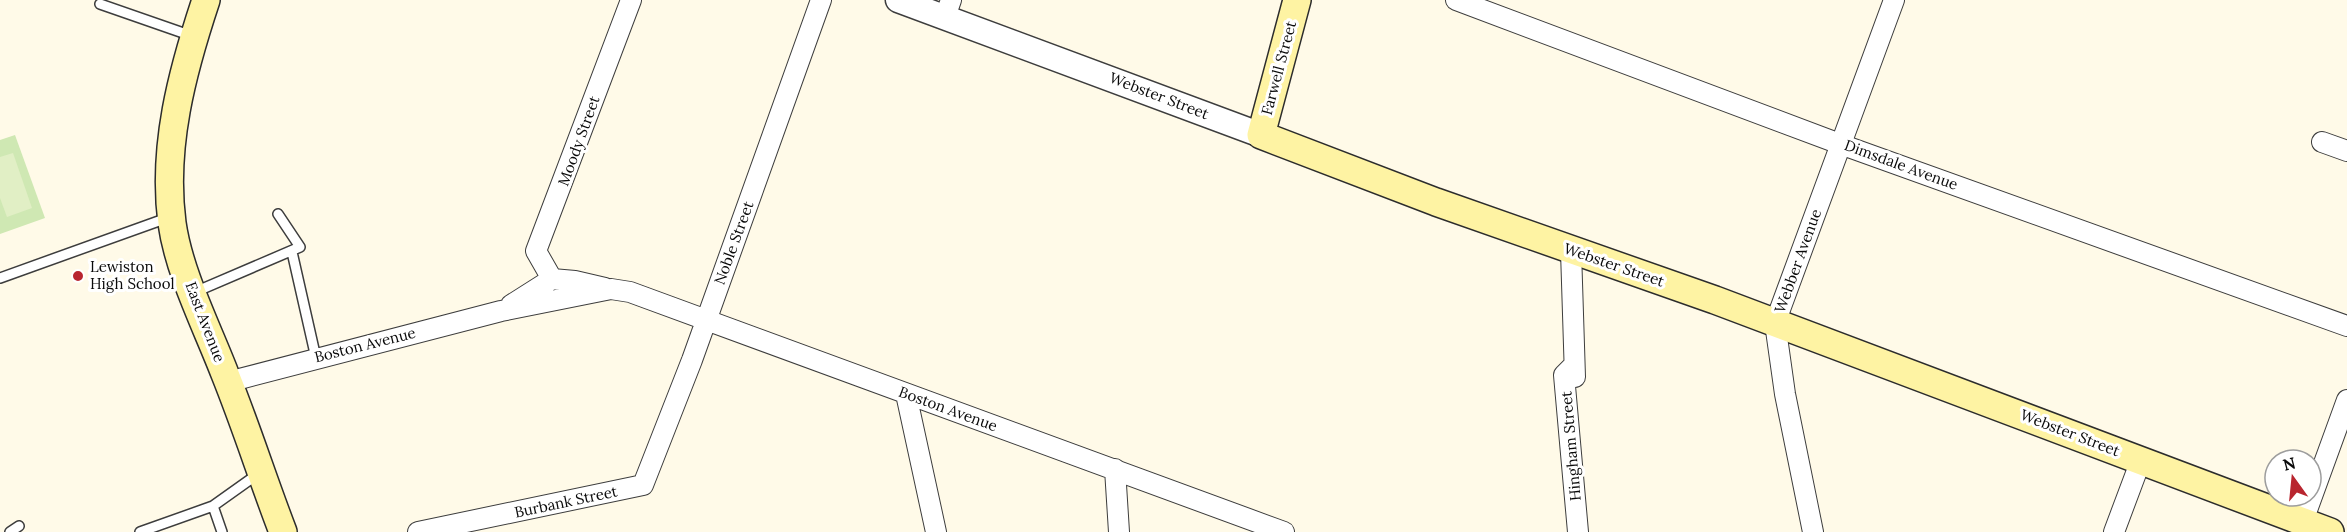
<svg xmlns="http://www.w3.org/2000/svg" width="2347" height="532" viewBox="0 0 2347 532" font-family="Lora,serif">
	<style>
		.green { fill: #cfe8b3 }
		.pitch { fill: #e1efc5 }
		.lines { fill: none; stroke-linecap: round; stroke-linejoin: round }
		.service-casing { stroke: #3d3d3d; stroke-width: 12 }
		.minor-casing { stroke: #3d3d3d; stroke-width: 22 }
		.tertiary-casing { stroke: #3d3d3d; stroke-width: 27 }
		.secondary-casing { stroke: #2c2c2c; stroke-width: 30 }
		.service { stroke: #fff; stroke-width: 9 }
		.minor { stroke: #fff; stroke-width: 20 }
		.tertiary { stroke: #fff; stroke-width: 24 }
		.secondary { stroke: #fef3a3; stroke-width: 27 }
		.poi-dot { fill: #b8252f; stroke: #fff; stroke-width: 2 }
		.labels { text-anchor: middle; stroke-width: 6; stroke-linejoin: round; paint-order: stroke }
		.street-label { font-size: 15px; fill: #0a0a0a; stroke: #fff }
		.poi-label { font-size: 15px; fill: #0a0a0a; stroke: #fff; text-anchor: start }
	</style>
	<rect width="100%" height="100%" fill="#fffae8"/>
	<path class="green" d="M15,135L45,218L0,234V140Z"/>
	<path class="pitch" d="M13,153L32,208L7,217L0,198V157Z"/>
	<g class="lines">
		<g class="service-casing">
			<path id="service" d="M100,4L192,36
				M292,252L316,358
				M0,278L170,217
				M195,292L300,247L278,214
				M213,506L222,532
				M10,532L19,526
				M140,532L213,506L258,474"/>
		</g>
		<g class="minor-casing">
			<path id="minor" d="M1456,0L1840,144L2347,326
				M945,17L951,0
				M2322,142L2347,151
				M1571,251L1575,377
				M552,279L536,251L631,0
				M511,305L552,279L575,281L605,288
				M1574,365L1564,375L1578,532
				M228,382L501,311L611,289L630,292L1284,532
				M906,394L936,532
				M1115,469L1119,532
				M418,532L643,485L692,360L821,0
				M1813,532L1785,394L1775,323L1894,0
				M2114,532L2141,460
				M2307,532L2303,521L2347,400"/>
		</g>
		<g class="tertiary-casing">
			<path id="tertiary" d="M898,0L1261,135"/>
		</g>
		<g class="secondary-casing">
			<path id="secondary" d="M206,0C182,72 162,147 172,223C179,273 207,327 225,374C246,426 263,480 283,532
				M1297,0L1261,135L1436,202L1715,300L2330,532"/>
		</g>
		<use href="#service" class="service"/>
		<use href="#minor" class="minor"/>
		<use href="#tertiary" class="tertiary"/>
		<use href="#secondary" class="secondary"/>
	</g>
	<circle class="poi-dot" cx="78" cy="276" r="6"/>
	<g class="labels">
		<g class="street-label">
			<text transform="translate(1279 68) rotate(-75)" y="5">Farwell Street</text>
			<text transform="translate(1159 96) rotate(21)" y="5">Webster Street</text>
			<text transform="translate(579 141) rotate(-70)" y="5">Moody Street</text>
			<text transform="translate(1901 165) rotate(20)" y="5">Dimsdale Avenue</text>
			<text transform="translate(734 243) rotate(-70)" y="5">Noble Street</text>
			<text transform="translate(1798 261) rotate(-70)" y="5">Webber Avenue</text>
			<text transform="translate(1614 265) rotate(19)" y="5">Webster Street</text>
			<text transform="translate(205 322) rotate(69)" y="5">East Avenue</text>
			<text transform="translate(365 345) rotate(-14)" y="5">Boston Avenue</text>
			<text transform="translate(948 409) rotate(20)" y="5">Boston Avenue</text>
			<text transform="translate(2070 433) rotate(21)" y="5">Webster Street</text>
			<text transform="translate(1571 446) rotate(-95)" y="5">Hingham Street</text>
			<text transform="translate(566 502) rotate(-12)" y="5">Burbank Street</text>
		</g>
		<g class="poi-label">
			<text x="90" y="272">Lewiston<tspan x="90" dy="17">High School</tspan></text>
		</g>
	</g>
	<g transform="translate(2293 478) rotate(345)"><circle r="28" fill="#ffffff" stroke="#9d9d9d" stroke-width="1.5"/>
	<path d="M0-4.5L10 22L0 15L-10 22Z" fill="#b8252f"/>
	<text y="-9" font-size="16" font-weight="bold" text-anchor="middle" fill="#0a0a0a">N</text>
	</g>
</svg>
